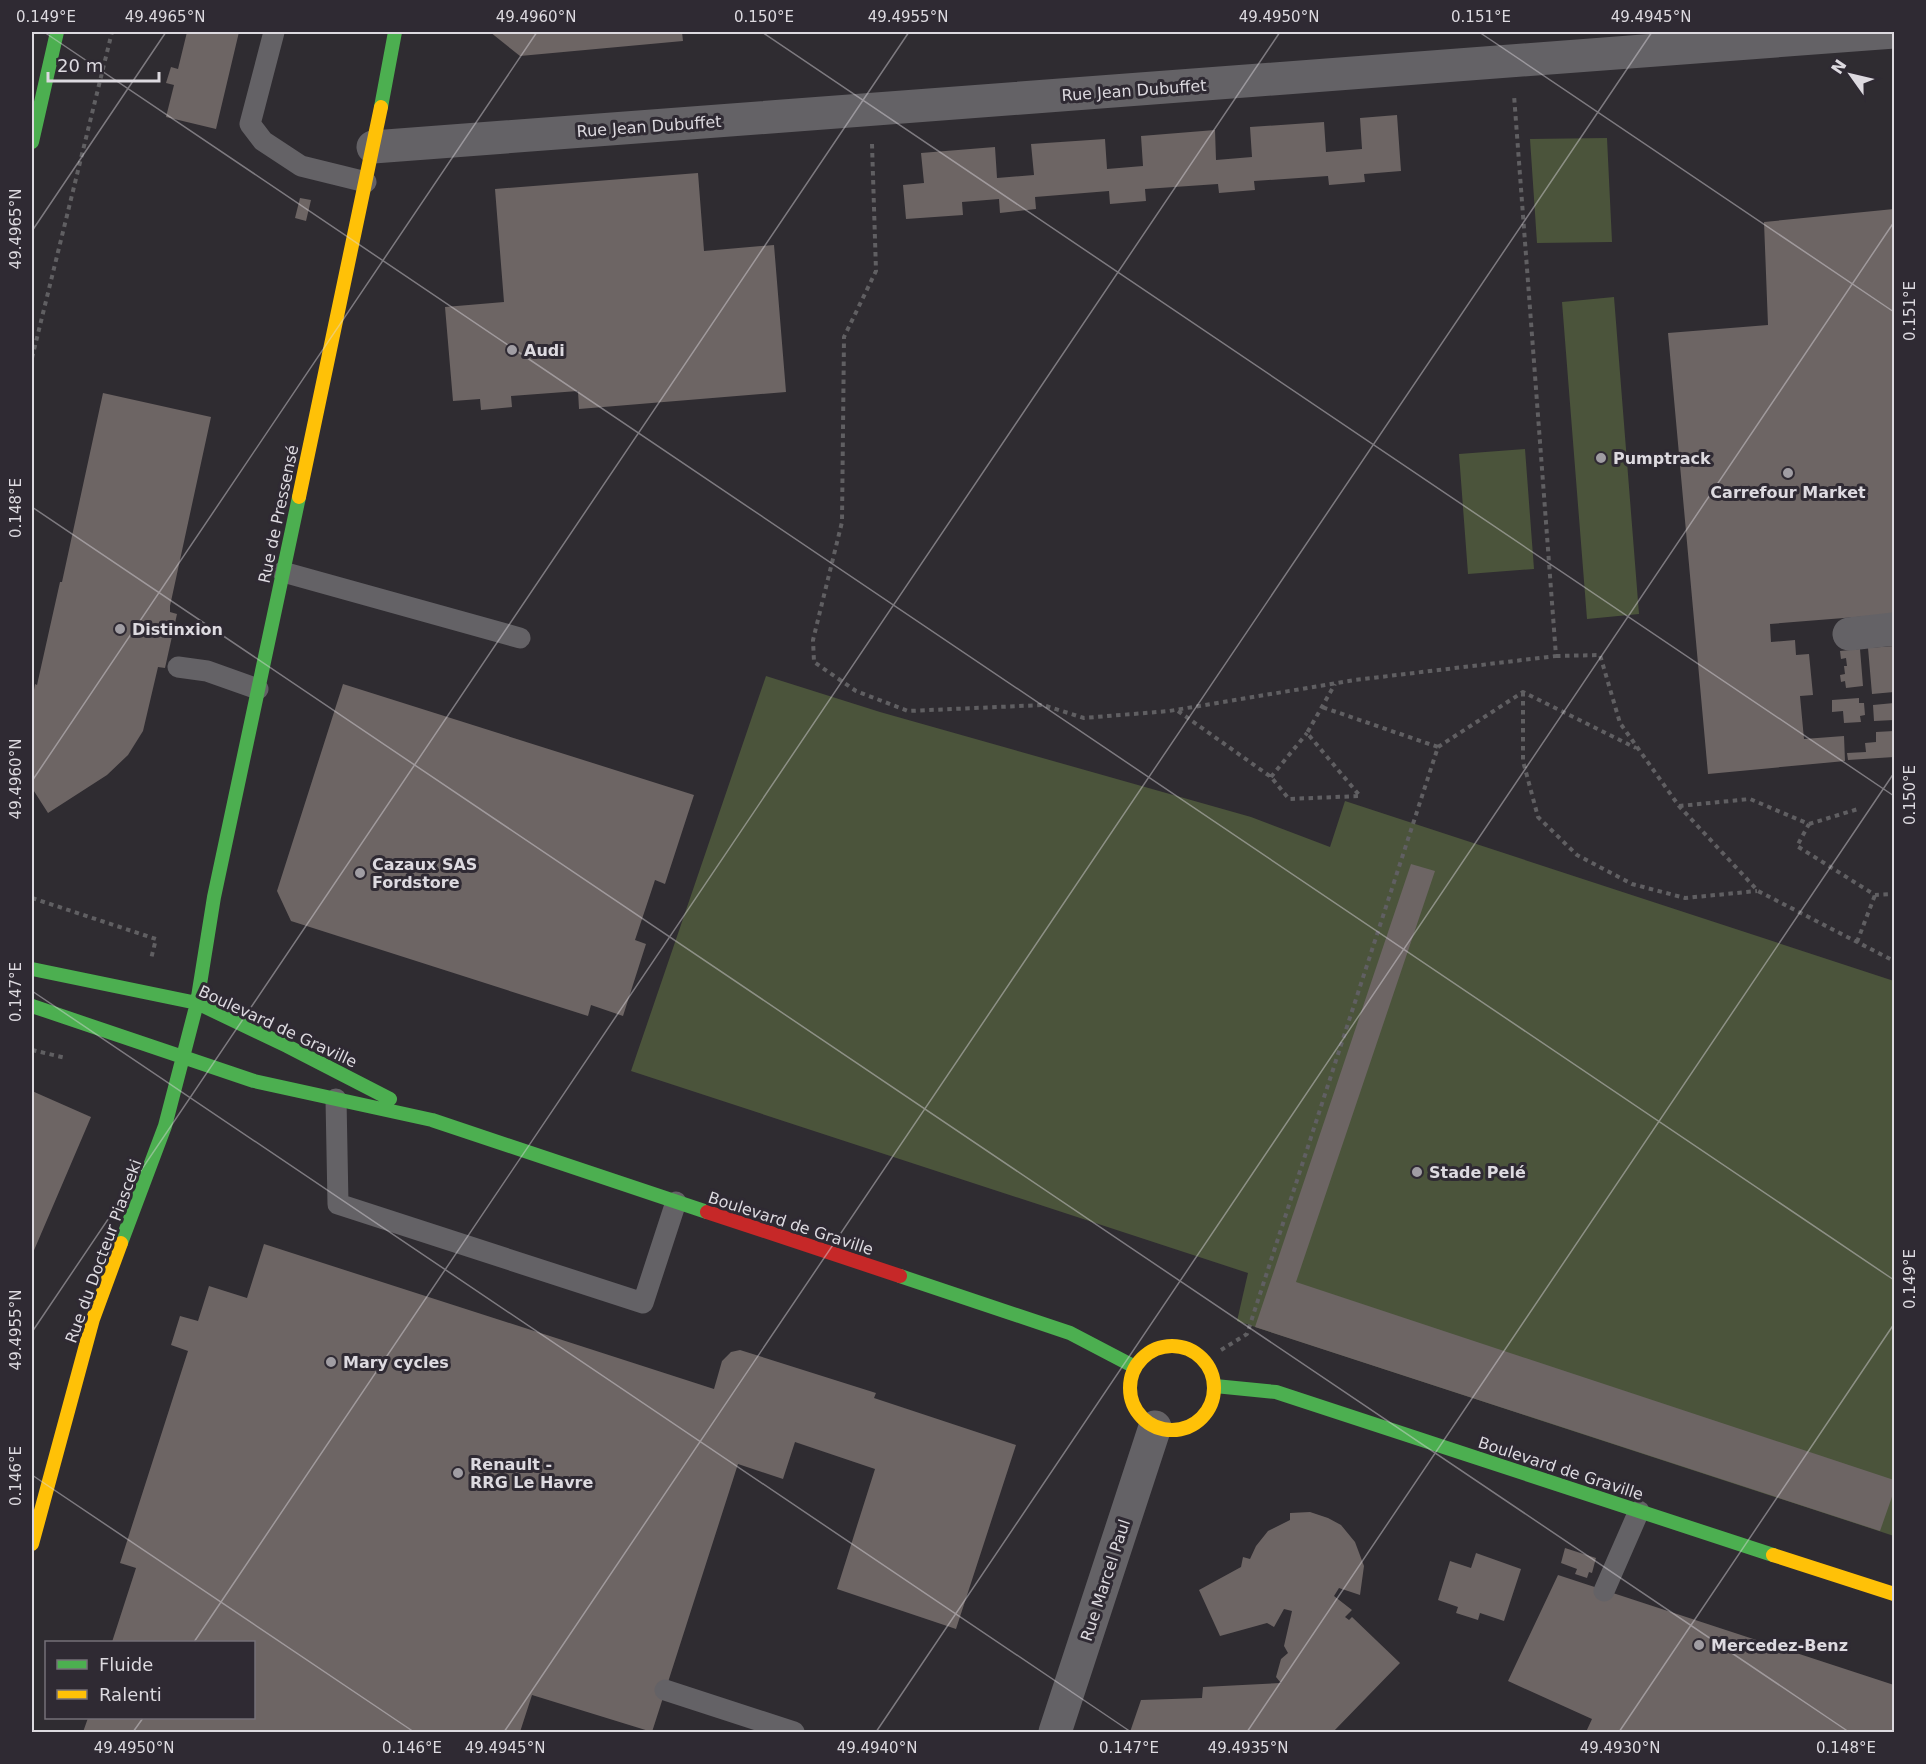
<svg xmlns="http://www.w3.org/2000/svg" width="1926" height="1764" viewBox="0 0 1926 1764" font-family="'DejaVu Sans',sans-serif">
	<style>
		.green { fill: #4b543b }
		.building { fill: #6d6564 }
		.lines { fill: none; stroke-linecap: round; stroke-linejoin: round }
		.path { stroke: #605f62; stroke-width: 4; stroke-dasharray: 4.5 4.5; stroke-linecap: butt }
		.lane { stroke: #646266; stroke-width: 21 }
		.street { stroke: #646266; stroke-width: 33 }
		.fast { stroke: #4caf50; stroke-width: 14 }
		.slow { stroke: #ffc107; stroke-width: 14 }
		.jam { stroke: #c62828; stroke-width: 14 }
		.ticks { fill: none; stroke: #dddae0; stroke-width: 1.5; stroke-opacity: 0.45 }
		.poi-dot { fill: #a09da3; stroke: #2f2a33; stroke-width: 2 }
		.labels { text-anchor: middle; stroke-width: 6; stroke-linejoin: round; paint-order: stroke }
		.street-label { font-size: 16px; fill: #dddae0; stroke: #2f2a33 }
		.poi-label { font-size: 16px; font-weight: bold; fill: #dddae0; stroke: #2f2a33; text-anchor: start }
		.neatline { fill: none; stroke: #dddae0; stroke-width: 2 }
		.ticks-label { font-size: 15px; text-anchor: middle; fill: #dddae0 }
	</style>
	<rect width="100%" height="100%" fill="#2f2c31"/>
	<path class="green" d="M1607,138L1612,242L1537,243L1530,139Z
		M1614,297L1639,614L1587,619L1562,302Z
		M1525,449L1534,569L1468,574L1459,454Z
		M766,676L880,712L1251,817L1330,847L1345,801L1894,981V1536L1237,1321L1248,1273L631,1071Z"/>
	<path class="building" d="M187,32H239L216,129L166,117L174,85L166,83L171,67L178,69Z
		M490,32H682L683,41L520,56Z
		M1397,115L1401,171L1364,174L1365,182L1329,185L1328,176L1254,181L1255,190L1219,193L1218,184L1145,189L1146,201L1110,204L1109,191L1035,197L1036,209L1000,213L999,199L962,202L963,215L906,219L903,185L924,183L921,153L995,147L997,178L1034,175L1031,144L1105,139L1107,169L1143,166L1141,136L1215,130L1216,160L1252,157L1250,127L1324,122L1326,152L1362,149L1360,118Z
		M698,173L704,251L774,245L786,392L579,409L578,391L511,396L512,407L481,410L480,399L453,401L445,307L504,302L495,189Z
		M300,198L311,200L306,221L295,218Z
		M1894,209V614L1770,624L1771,642L1795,640L1796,655L1809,654L1813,695L1800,696L1804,739L1844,736L1845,761L1708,774L1668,333L1768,325L1764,222Z
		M103,393L211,417L170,606V612L177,614L165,668L158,667L143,731L128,755L107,775L48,813L32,788V702L35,684L37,685L60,582H62Z
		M1894,646V692L1872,694L1868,648Z
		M1860,649L1863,686L1846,688L1845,681L1841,682L1840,675L1845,674L1844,666H1847L1846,658L1841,659L1840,651Z
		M343,684L694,795L665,884L655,880L635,940L646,944L623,1016L591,1005L588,1016L291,921L277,891Z
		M1859,698V703H1864L1865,715L1860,716L1861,722L1844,723L1843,711L1832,712V700Z
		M1894,703V720L1874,721L1873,705Z
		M1894,731V757L1848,760L1847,753L1866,752L1865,743L1876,742V732Z
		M1411,864L1435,871L1296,1282L1894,1480V1491L1880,1531L1255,1327Z
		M32,1091L91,1117L32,1255Z
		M264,1244L714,1389L722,1361L731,1352L740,1350L876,1393L874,1398L1016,1445L956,1629L837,1589L875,1469L795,1442L783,1479L738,1464L652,1732L532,1695L520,1732H83L88,1718H254V1642H112L136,1568L120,1563L188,1351L171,1345L180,1316L198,1321L209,1286L247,1298Z
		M1310,1512L1328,1518L1341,1525L1355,1542L1364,1566L1360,1595L1339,1588L1334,1596L1352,1610L1345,1617L1349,1620L1352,1617L1400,1663L1333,1732H1130L1141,1700L1202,1698L1203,1687L1281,1683L1276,1677L1281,1659L1288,1653L1284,1646L1292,1611L1284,1609L1274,1627L1267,1623L1220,1636L1199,1590L1241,1567L1243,1557L1250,1559L1256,1546L1268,1531L1290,1520V1513Z
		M1565,1548L1596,1558L1592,1573L1589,1572L1587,1578L1575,1574L1577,1569L1561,1563Z
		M1476,1553L1521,1569L1504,1621L1480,1613L1478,1620L1456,1613L1458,1607L1438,1600L1450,1561L1471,1568Z
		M1558,1575L1894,1685V1732H1586L1592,1719L1508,1681Z"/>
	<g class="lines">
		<path class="path" d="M872,144L876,271L844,337L842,522L813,640L814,662L856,691L908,711L1043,705L1084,718L1169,711L1355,680L1556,656L1514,95
			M32,358L112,32
			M1556,656L1600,655L1620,723L1679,806L1758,891L1894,961
			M1523,692V761L1538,817L1577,855L1632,884L1685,898L1757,891
			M1178,711L1271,777L1289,799L1360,796L1307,733L1335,684
			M1438,747L1523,692L1636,748
			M1271,777L1307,733
			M1679,806L1750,799L1809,824L1797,846L1875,895L1894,894
			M1809,824L1858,809
			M32,898L156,939L151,959
			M1857,942L1875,895
			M32,1050L66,1058
			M1221,1350L1247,1334L1438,747L1322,707"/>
		<path class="lane" d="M274,32L250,124L263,141L301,166L366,182
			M283,572L520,638
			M178,667L207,671L258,689
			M336,1099L338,1204L643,1303L676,1202
			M1604,1591L1639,1511
			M665,1690L794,1732"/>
		<path class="street" d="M373,147L1894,32
			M1849,634L1894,629
			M1055,1732L1155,1427"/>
		<path class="fast" d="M381,107L395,32
			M32,142L57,32
			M32,969L197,1003L287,1046L390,1099
			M32,1006L254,1081L432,1120L707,1212
			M121,1243L165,1126L197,1003L214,897L299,497
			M900,1276L1070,1333L1135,1367
			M1215,1386L1276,1392L1773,1555"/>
		<path class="slow" d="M299,497L381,107
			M1130 1388a42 42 0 1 1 84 0a42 42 0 1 1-84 0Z
			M32,1544L93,1319L121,1243
			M1773,1555L1894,1594"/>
		<path class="jam" d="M707,1212L900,1276"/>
	</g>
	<path class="ticks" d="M44,32L1894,1280M762,32L1894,796M1479,32L1894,312M32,231L166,32M32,507L1849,1732M32,781L537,32M32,991L1131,1732M32,1332L909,32M32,1475L414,1732M194,1642L1280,32M133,1732L143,1718M504,1732L1652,32M876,1732L1894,222M1247,1732L1894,773M1619,1732L1894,1324"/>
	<g class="poi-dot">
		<circle cx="512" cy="350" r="6"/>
		<circle cx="1601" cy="458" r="6"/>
		<circle cx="1788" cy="473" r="6"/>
		<circle cx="120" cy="629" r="6"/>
		<circle cx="360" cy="873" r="6"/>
		<circle cx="1417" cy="1172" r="6"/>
		<circle cx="331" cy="1362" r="6"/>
		<circle cx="458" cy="1473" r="6"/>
		<circle cx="1699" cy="1645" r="6"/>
	</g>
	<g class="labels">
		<g class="street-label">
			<text transform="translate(1134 90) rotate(-4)" y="6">Rue Jean Dubuffet</text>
			<text transform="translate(649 126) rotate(-4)" y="6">Rue Jean Dubuffet</text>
			<text transform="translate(278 514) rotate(-78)" y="6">Rue de Pressensé</text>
			<text transform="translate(278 1026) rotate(25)" y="6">Boulevard de Graville</text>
			<text transform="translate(791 1223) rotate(18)" y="6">Boulevard de Graville</text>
			<text transform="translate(103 1251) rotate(-70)" y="6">Rue du Docteur Piasceki</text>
			<text transform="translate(1561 1468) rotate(18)" y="6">Boulevard de Graville</text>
			<text transform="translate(1105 1580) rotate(-72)" y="6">Rue Marcel Paul</text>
		</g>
		<g class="poi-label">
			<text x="524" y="356">Audi</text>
			<text x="1613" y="464">Pumptrack</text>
			<text x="1788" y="498" text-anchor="middle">Carrefour Market</text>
			<text x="132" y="635">Distinxion</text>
			<text x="372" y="870">Cazaux SAS<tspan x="372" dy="18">Fordstore</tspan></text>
			<text x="1429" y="1178">Stade Pelé</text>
			<text x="343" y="1368">Mary cycles</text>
			<text x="470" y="1470">Renault -<tspan x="470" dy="18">RRG Le Havre</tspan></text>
			<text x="1711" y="1651">Mercedez-Benz</text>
		</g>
	</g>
	<rect width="1926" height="1764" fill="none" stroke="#2f2a33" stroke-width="66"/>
	<rect x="45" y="1641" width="210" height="78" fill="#2f2a33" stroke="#757078" stroke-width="1.5"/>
	<rect x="57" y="1660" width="30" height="9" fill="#4caf50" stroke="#757078" stroke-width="1.5"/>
	<text x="99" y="1671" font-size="18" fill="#dddae0">Fluide</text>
	<rect x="57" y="1690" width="30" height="9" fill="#ffc107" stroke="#757078" stroke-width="1.5"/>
	<text x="99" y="1701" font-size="18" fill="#dddae0">Ralenti</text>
	<g transform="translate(1851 75) rotate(304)" stroke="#2f2a33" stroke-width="4.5" paint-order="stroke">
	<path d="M0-4.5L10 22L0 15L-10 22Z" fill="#dddae0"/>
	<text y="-9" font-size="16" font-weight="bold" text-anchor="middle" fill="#dddae0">N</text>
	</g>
	<path d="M48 72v9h111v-9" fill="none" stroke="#dddae0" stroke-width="3"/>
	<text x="57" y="72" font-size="18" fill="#dddae0" stroke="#2f2a33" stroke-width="4.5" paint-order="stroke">20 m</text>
	<rect x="33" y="33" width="1860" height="1698" class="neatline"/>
	<g class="ticks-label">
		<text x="46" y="22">0.149°E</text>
		<text x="165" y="22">49.4965°N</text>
		<text x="536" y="22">49.4960°N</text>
		<text x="764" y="22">0.150°E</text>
		<text x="908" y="22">49.4955°N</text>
		<text x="1279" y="22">49.4950°N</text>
		<text x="1481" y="22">0.151°E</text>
		<text x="1651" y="22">49.4945°N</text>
		<text transform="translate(16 229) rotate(-90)" y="5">49.4965°N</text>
		<text transform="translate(1910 311) rotate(-90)" y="5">0.151°E</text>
		<text transform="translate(16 508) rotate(-90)" y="5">0.148°E</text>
		<text transform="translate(16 779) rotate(-90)" y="5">49.4960°N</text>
		<text transform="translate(1910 795) rotate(-90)" y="5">0.150°E</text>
		<text transform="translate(16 992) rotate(-90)" y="5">0.147°E</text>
		<text transform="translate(1910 1279) rotate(-90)" y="5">0.149°E</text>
		<text transform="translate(16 1330) rotate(-90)" y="5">49.4955°N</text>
		<text transform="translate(16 1476) rotate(-90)" y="5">0.146°E</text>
		<text x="134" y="1753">49.4950°N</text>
		<text x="412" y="1753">0.146°E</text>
		<text x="505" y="1753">49.4945°N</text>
		<text x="877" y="1753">49.4940°N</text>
		<text x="1129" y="1753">0.147°E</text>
		<text x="1248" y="1753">49.4935°N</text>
		<text x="1620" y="1753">49.4930°N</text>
		<text x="1846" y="1753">0.148°E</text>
	</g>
</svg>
